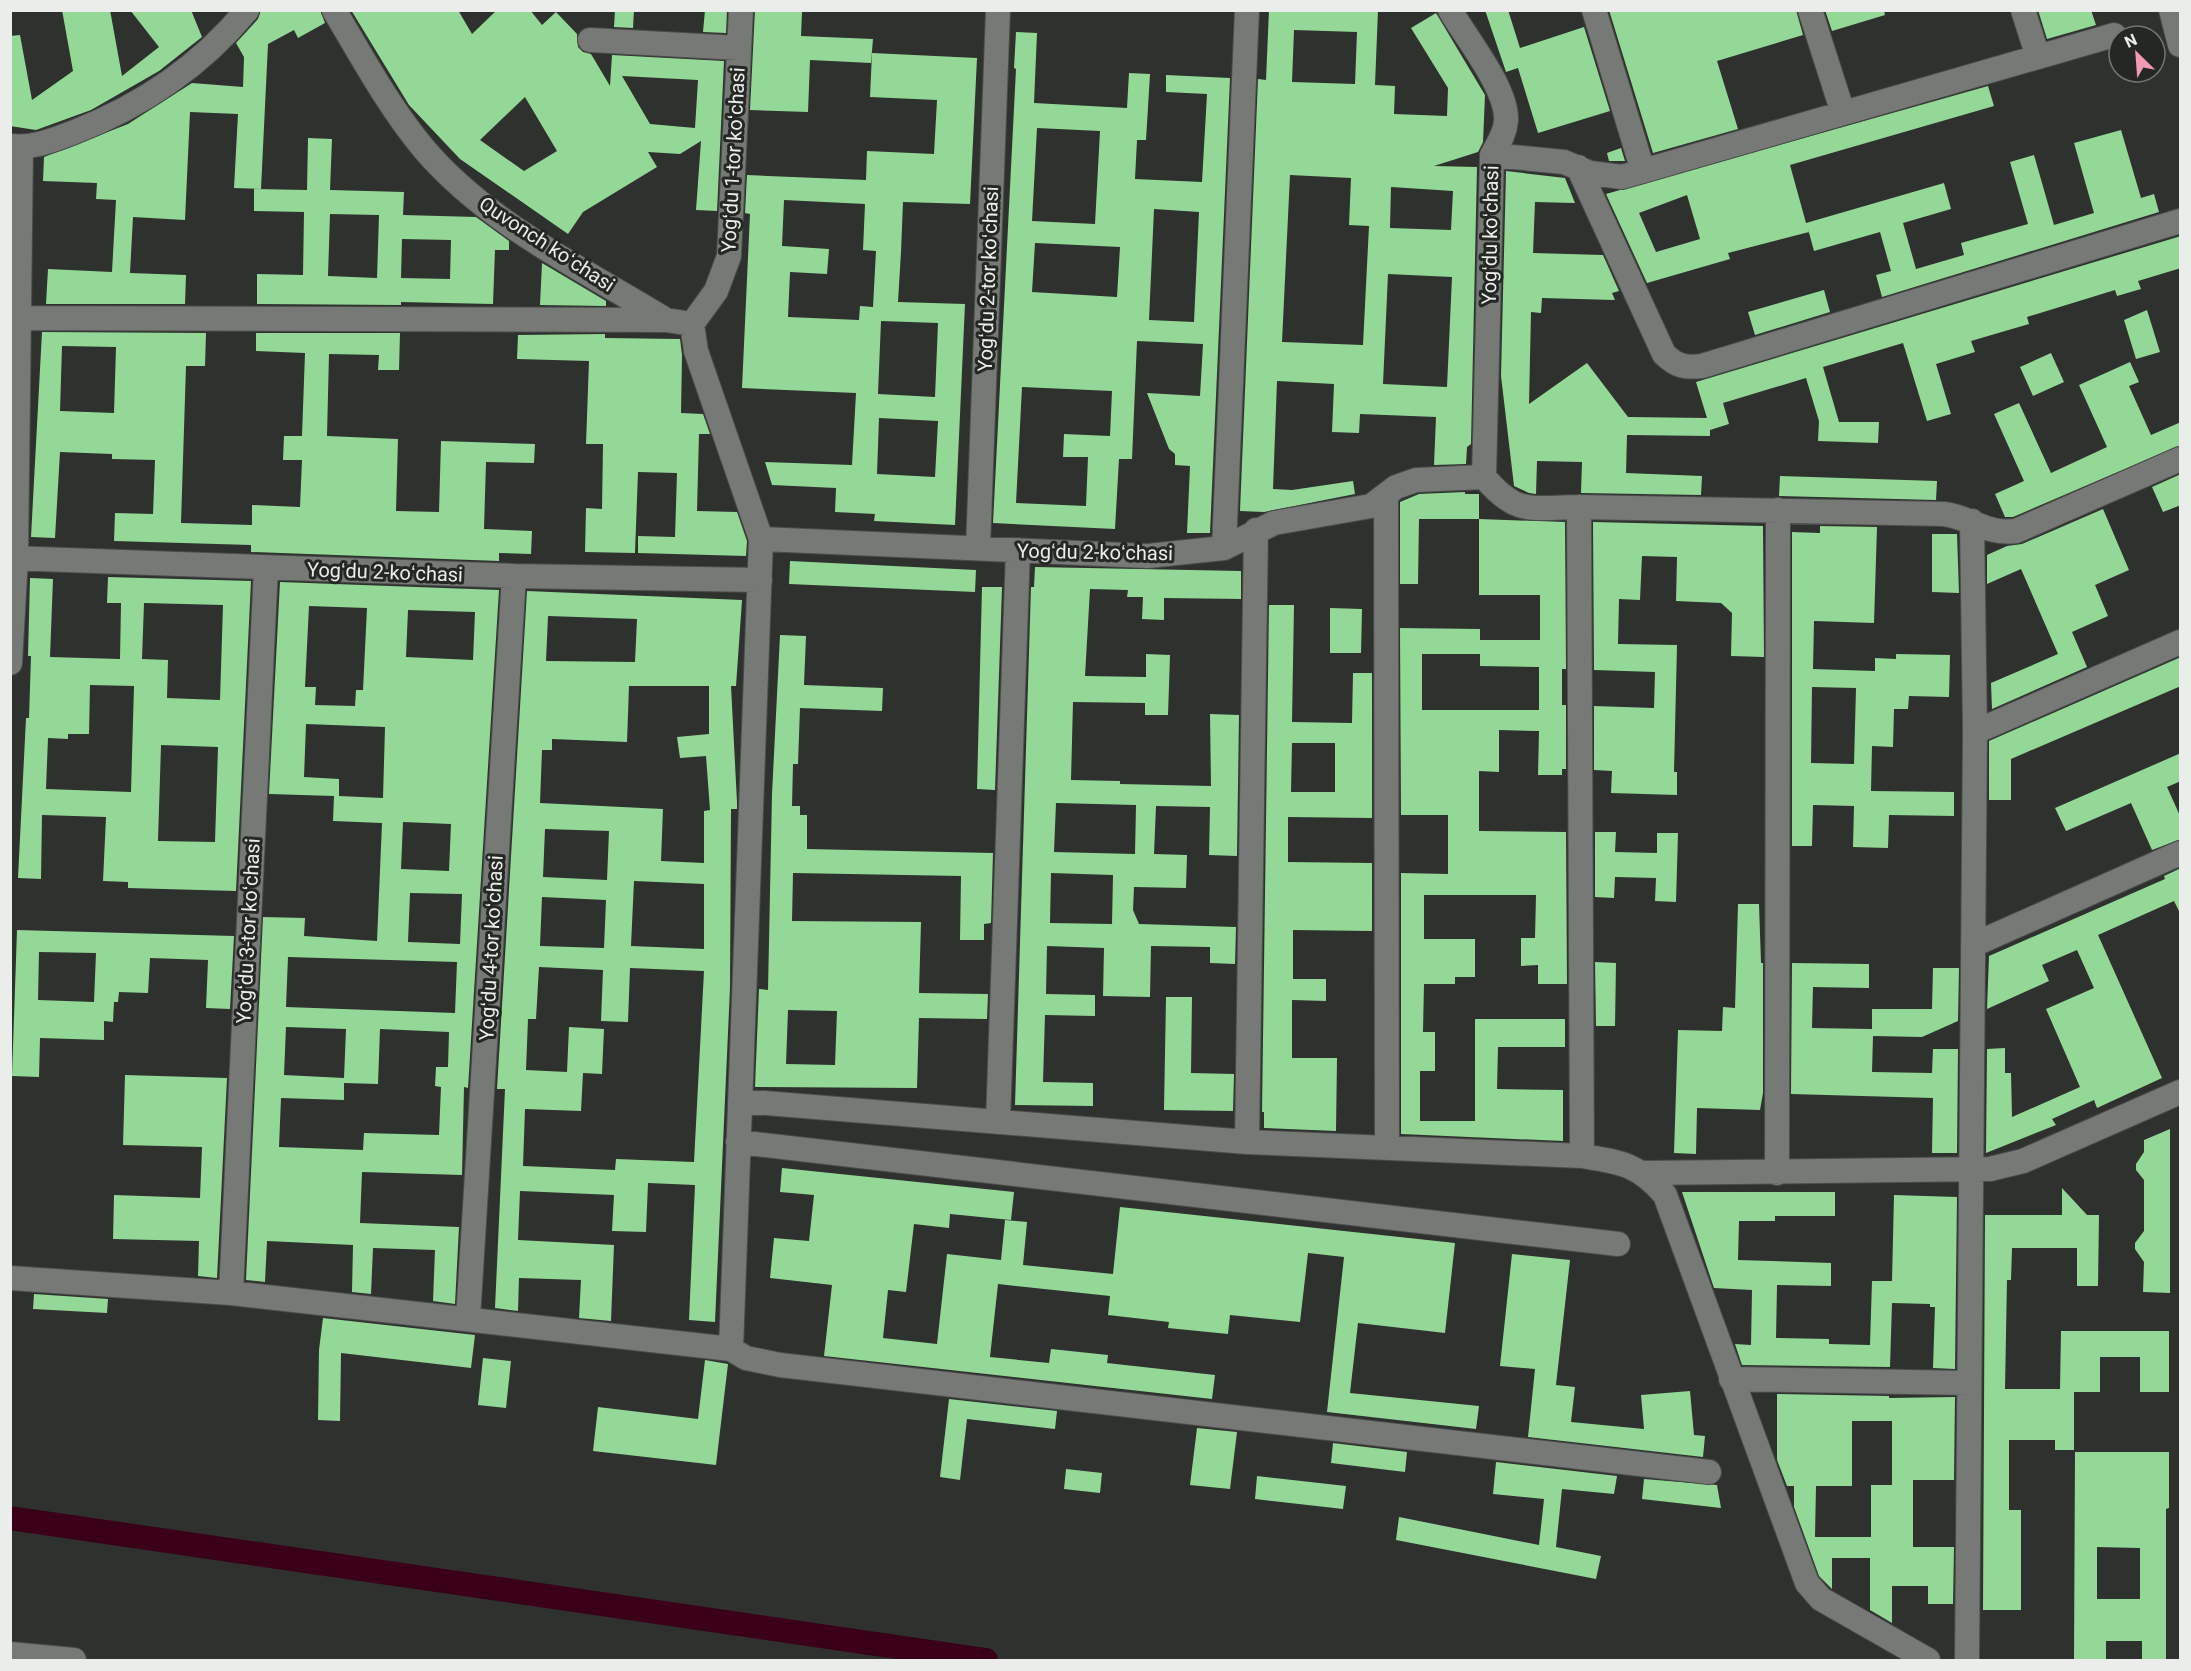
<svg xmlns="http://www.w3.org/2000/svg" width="2191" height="1671" viewBox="0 0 2191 1671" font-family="Roboto,sans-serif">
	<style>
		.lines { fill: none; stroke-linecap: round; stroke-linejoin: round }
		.canal { stroke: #390017; stroke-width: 24 }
		.building { fill: #94d897; fill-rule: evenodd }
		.minor-casing { stroke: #494c49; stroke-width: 26 }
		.minor { stroke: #767976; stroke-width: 24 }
		.labels { text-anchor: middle; stroke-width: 6; stroke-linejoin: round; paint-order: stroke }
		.street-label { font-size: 20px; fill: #ebedeb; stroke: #242724 }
	</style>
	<rect width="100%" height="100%" fill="#2e312e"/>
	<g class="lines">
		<path class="canal" d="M10,1518L986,1660"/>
	</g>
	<path class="building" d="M62,10H110L122,76L159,47L130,10H191L202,37L159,71L91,110L36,130L10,126V36L20,35L32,100L73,71Z
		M261,10H320L325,23L298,38L294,30L268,44L261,189L234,188L238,114L190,112L185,220L133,217L130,273L186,275L185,304H46L48,269L112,272L116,200L96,199L97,183L43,181L44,157L128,124L192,83L243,87L244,57L236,43L258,19Z
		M351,10H458L472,34L497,10H530L542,25L556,12L577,34L578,47L583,52L591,54L610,86L612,55L724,61L717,211L696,210L701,141L680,154L648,152L657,167L583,212L568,234L460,159L409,105ZM622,76L698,80L695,128L650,124ZM525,97L557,151L524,171L480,140Z
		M615,10H634L633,28L614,27Z
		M705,10H727L726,33L703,32Z
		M755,10L802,12L801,36L873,39L871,63L810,60L808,112L750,110Z
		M1269,10H1378L1375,85L1395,86L1394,114L1447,116L1448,88L1411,28L1436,13L1485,95L1483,142L1478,152L1434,166L1477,167L1471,444L1467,447L1466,464L1434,465L1436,417L1360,414L1359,433L1332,432L1334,384L1277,381L1273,489L1292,490L1353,481L1355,494L1264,512L1240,511L1258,79L1266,80ZM1294,30L1357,32L1355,84L1292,82ZM1290,175L1351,178L1349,225L1369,226L1363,345L1282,342ZM1391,187L1453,191L1451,230L1390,228ZM1388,274L1452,277L1447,387L1383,384Z
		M1485,10H1508L1520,48L1584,27L1610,111L1538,133L1518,68L1506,72Z
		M1609,10H1796L1803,35L1717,61L1738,129L1653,153Z
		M1825,10H1884L1885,15L1832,31Z
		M2038,10H2091L2096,25L2047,39Z
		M1016,32L1037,33L1034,103L1127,108L1129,73L1150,74L1146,140H1137L1135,179L1202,182L1207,94L1166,92V75L1230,78L1210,533H1187L1190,466L1175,465V454L1169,449L1147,393L1200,396L1203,344L1137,341L1132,459H1119L1115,529L993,523L1016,69L1014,68ZM1037,128L1100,131L1095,224L1032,221ZM1154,209L1199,212L1194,322L1149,320ZM1035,243L1120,247L1117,297L1032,292ZM1022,387L1112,391L1110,436L1064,434L1063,457H1088L1086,506L1016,503Z
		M872,53L977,58L970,204L903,202L901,252L898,302L965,304L955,525L874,521L875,514L835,512L836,488L772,485L765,462L852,465L856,393L742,388L750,214L745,213L747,175L866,180L867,151L934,154L937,100L870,97ZM784,200L865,204L863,250L876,251L873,307L860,306L859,320L788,317L790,272L827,274L829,249L782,246ZM881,321L938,323L935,397L878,394ZM879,418L938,421L935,477L877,474Z
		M1988,86L1994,106L1790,165L1806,223L1944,183L1951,209L1903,223L1916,269L1964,255L1961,243L2028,224L2010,162L2034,155L2054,225L2094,213L2074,143L2121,130L2141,198L2154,194L2159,212L1882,297L1876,275L1891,271L1880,232L1814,251L1808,229L1809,232L1728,253L1730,259L1647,283L1606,194ZM1687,195L1700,239L1656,252L1639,213Z
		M308,138L332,139L330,190L404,192L403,215L476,217L509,241V250H495L493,304L401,302V305L257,304V274L303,275L304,212L254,211V189L307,190ZM330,214L379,215L377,278L328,276ZM402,239L451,240L450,279L401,278Z
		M1621,148L1625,161H1609L1607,153Z
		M1506,171L1565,178L1575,203L1535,202L1533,253L1603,255L1619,291L1612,293L1615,300L1542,298L1541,313L1531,312L1529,404L1587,363L1628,417L1707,418L1696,382L2181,236V268L2138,281L2141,289L2117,296L2115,290L2027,317L2029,324L1971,341L1975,352L1936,364L1951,414L1927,421L1903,343L1823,367L1839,422H1879L1878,443L1818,441L1819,421L1806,378L1723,403L1729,424L1710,430V436L1627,435L1626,473L1702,476L1701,495L1581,493L1582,462L1537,461L1536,494L1529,493L1514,486L1501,376Z
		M542,263L606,301V306L540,305Z
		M1824,290L1830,312L1755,335L1748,312Z
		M2147,310L2160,352L2136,359L2124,320Z
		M42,332L206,333L205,366H186L181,523L252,525V505L300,507L302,460H283L284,436H302L305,353L256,351V333H400L399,370H378L379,355L329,354L327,436L398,439L396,511L439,512L441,441L535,444L534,463L486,462L484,529L532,531L531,554L499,553V561L251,552V545L114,541L115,513L153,514L155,460L112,459V454L60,452L55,538L31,537ZM62,346L116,347L114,413L60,411Z
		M605,334V338L680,339L682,355L681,413L703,414L710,434H699L697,511L737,512L747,541L746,556L638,553V536L675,537L677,473L638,472L635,553L585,552L586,508L602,509L603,444H586L589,361L517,359L518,335Z
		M2051,353L2064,382L2033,396L2020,367Z
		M2130,362L2139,382L2129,386L2151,435L2181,422V445L2013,517H2005L1995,494L2024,481L1994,414L2019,403L2051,473L2107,447L2079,385Z
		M2181,474V505L2163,512L2152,487Z
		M1780,476L1937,481L1936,500L1779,496Z
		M1465,492V494H1479V519H1419L1418,584H1400V502L1419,494Z
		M2103,509L2129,570L2095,585L2108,616L2072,632L2087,667L1992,709L1991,683L2058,654L2021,569L1987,584V555L2007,546L2022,544Z
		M1479,519L1565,522L1566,669H1562V705H1566V769H1562V775H1538L1539,731L1499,730V772L1479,771V831L1566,832L1567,984H1538V965L1521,966V938H1535L1536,895H1424V939H1475V977H1455V984H1424L1423,1032H1435V1071H1420V1121H1475V1019H1565V1047H1498L1497,1089L1563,1090V1141L1401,1134V873L1448,874V815H1401L1400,628L1480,629V640H1540V595H1479ZM1422,654H1480V666L1539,667V710H1422Z
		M1593,522L1763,526L1764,657L1731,656L1732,613L1721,603L1676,601L1677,557L1642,556L1640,600L1619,599L1618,644L1677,645L1674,772H1677V795L1611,793L1612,771L1594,770V706L1654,708L1655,672L1594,670Z
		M1820,526L1877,527L1874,623L1814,621L1813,669L1875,671V658L1896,659V654L1950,655L1949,697L1909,696L1908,709H1894L1893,747L1872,746L1871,791L1954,792V816L1889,815L1888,848L1853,847L1854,806L1813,805L1812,846H1792V532L1820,533ZM1812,687L1856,688L1854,764L1811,763Z
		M1932,534H1957L1959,593L1932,592Z
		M790,561L976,570L975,592L789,584Z
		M1035,567L1241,571V599L1164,598V620L1142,619L1143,597H1127L1128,590L1090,589L1085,676L1146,677V654L1170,655L1168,715H1145V703L1073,702L1071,780L1120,781V784L1211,786L1210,714L1239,715L1237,856L1209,855L1210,807L1156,806L1154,854L1187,855L1186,888L1134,887L1133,910L1139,924L1236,927L1235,964L1210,963V947L1151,946L1150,997L1103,996L1104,948L1047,946L1046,994L1095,995V1016L1045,1015L1043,1082L1093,1083V1106L1015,1105L1031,587H1034ZM1056,803L1136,805L1135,854L1054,852ZM1051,873L1113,875L1112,924L1050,923Z
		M108,577L251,581L236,891L128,888V882L103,881L106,817L42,815L41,879L18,878L26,718H29L31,656H28L30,578L53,579L50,657L120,659L121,603H107ZM144,603L223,605L220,700L167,698L168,660L142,659ZM90,685L134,686L131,792L46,789L48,738L68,739V734H89ZM161,745L218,747L215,842L158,841Z
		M280,582L499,590L468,1088L464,1087L462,1175L362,1172L360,1223L459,1227L455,1304L433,1301L435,1250L373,1248L371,1294L352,1292L353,1245L267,1241L265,1282L246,1280L263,917L305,918L304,936L377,941L382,823L333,821L334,796L269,794ZM309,606L367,608L363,690H356L355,706L315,705L316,687H305ZM408,610L475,612L473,660L406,657ZM306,724L385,727L383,798L339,796V779L304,777ZM403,822L451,824L449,871L401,869ZM410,893L462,894L460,944L408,942ZM288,957L457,962L455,1013L286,1007ZM286,1027L346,1029L344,1078L284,1075ZM380,1029L449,1032L448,1067H436L435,1086L441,1087L439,1135L364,1133L363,1150L279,1147L281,1098L344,1100V1083L378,1084Z
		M982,587H1002L995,790L977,789Z
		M527,591L742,600L736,686H731L737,802V809H731L730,988L715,1322L689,1320L695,1185L648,1183L646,1232L612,1231L614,1195L520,1191L518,1240L614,1245L611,1321L579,1318L581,1280L519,1278L518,1311L495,1308L505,1089H497ZM548,616L637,619L635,662L546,661ZM629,686H709V734L677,737L680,758L706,756L710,810L704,811V863L661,861L663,809L540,803L542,750H552V739L627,742ZM545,829L609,831L607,880L543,877ZM634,881L704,884V949L631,946ZM542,897L606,900L604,948L540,946ZM539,967L603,970L601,1021L628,1022L630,968L704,971L694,1162L616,1159L615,1170L523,1166L525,1109L581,1111L583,1073L602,1074L604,1029L569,1027L567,1072L526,1070L528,1019H536Z
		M1269,605H1294L1292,722L1352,723L1353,673H1372V818L1288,817V862L1372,863V931L1293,930V979H1326V1001L1292,1000V1058H1337L1336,1131L1264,1128V1112H1262ZM1292,743H1335V792H1291Z
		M1330,608L1362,609L1361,653H1330Z
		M780,635L806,636L804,685L883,688L882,711L800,708L798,764H793L792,806H800V815H807V849L993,853L991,923L984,924V940H960L961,876L793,873L792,921L921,922L919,993L988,994L987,1019L919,1018L917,1088L755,1087L759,989L768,990L772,794ZM788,1010L837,1011L835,1065L786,1064Z
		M2181,657V686L2011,759V800H1989V741Z
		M2181,753V781L2167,787L2181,818V839L2152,850L2131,803L2066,831L2055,808Z
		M1595,832H1616L1615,852L1657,853V833H1678L1676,902L1655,901L1656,878L1615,877L1614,898L1595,897Z
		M2181,868V915L2174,901L2098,935L2162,1078L2097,1108L2094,1100L2052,1119L2056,1125L1986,1153L1987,1049L2005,1048V1073H2011L2012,1117L2080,1087L2046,1009L2094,988L2077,950L2042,965L2049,981L1987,1009L1989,956L2165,879L2164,876Z
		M1738,904H1759L1761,963H1763V1093L1760,1110L1697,1108L1696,1154L1674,1153L1678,1030L1722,1031L1723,1007L1735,1008Z
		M17,930L234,936L230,1009L206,1008L208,960L150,958L148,993L119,992L118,1002H114L113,1022L104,1021V1040L40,1038L39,1077L12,1076ZM39,952L96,953L94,1002L38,1000Z
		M1595,962L1616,963L1615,1026H1596Z
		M1792,963L1869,964V988L1813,987L1812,1028L1872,1029V1009H1932L1933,968H1959L1958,1021L1922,1037L1873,1036L1872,1072L1932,1073L1933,1049H1958L1957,1153H1932L1933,1098L1791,1094Z
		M1166,997H1192L1191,1073L1234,1074L1233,1111L1164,1110Z
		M125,1075L227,1078L217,1278L198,1276L199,1241L113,1239L114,1195L200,1198L202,1147L123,1145Z
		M2170,1129V1293L2143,1292L2144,1262L2135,1249V1243L2144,1231V1180L2136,1170V1164L2144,1152V1140Z
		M782,1168L1014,1192L1011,1220L950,1214L949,1228L914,1224L906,1292L888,1290L883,1338L937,1344L947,1254L1001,1260L1005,1220L1027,1222L1023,1265L1113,1274L1120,1207L1455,1243L1445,1333L1358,1323L1350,1393L1479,1406L1476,1429L1327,1412L1344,1257L1308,1253L1300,1322L1230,1315L1228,1334L1168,1328L1169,1322L1108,1315L1110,1296L998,1284L990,1357L1049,1363L1051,1349L1108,1355L1107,1363L1215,1375L1212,1399L824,1356L832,1285L770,1278L774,1238L809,1241L814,1195L780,1192Z
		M2062,1188L2087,1215H2099L2098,1286H2077V1248H2012L2011,1280H2007L2005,1389H2060L2061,1331H2169V1392H2140V1357H2100V1392H2074V1450H2055V1440H2009V1510H2021V1610H1983L1985,1215H2062Z
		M1682,1192H1835V1216H1775V1221H1739L1738,1260L1831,1263V1286L1777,1285L1776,1338L1829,1339V1344L1870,1345L1872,1281H1892L1894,1195L1957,1197L1955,1369L1933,1368L1935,1307H1930V1304L1892,1303L1890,1367L1742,1365L1735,1344L1751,1345L1752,1290L1714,1288Z
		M1512,1254L1570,1260L1556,1385L1575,1387L1571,1422L1644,1429L1641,1395L1690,1391L1694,1435L1705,1436L1703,1457L1528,1437L1535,1369L1500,1366Z
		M34,1294L108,1299L107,1313L33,1309Z
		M323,1318L475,1335L471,1368L341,1353L340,1421L318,1420L319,1350Z
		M483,1358L511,1361L506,1408L478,1405Z
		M705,1360L728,1364L716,1465L593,1451L598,1407L698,1419Z
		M1777,1394L1889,1396V1398L1955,1397L1954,1480H1913V1547H1954L1953,1604H1928V1586H1892V1623L1870,1610V1558H1832V1589L1819,1576L1794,1507V1486H1787L1777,1460ZM1852,1421H1892V1485H1871V1537H1815L1816,1486H1852Z
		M949,1399L1057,1411L1055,1429L967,1419L960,1480L940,1477Z
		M1197,1428L1237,1432L1230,1489L1190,1485Z
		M1333,1443L1407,1452L1405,1472L1331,1463Z
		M2075,1452H2169V1508L2166,1509V1660H2142V1641H2106V1660H2074ZM2097,1547L2140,1548V1599H2097Z
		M1496,1462L1617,1476L1614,1494L1562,1489L1556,1547L1601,1556L1596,1579L1396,1540L1399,1517L1539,1545L1544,1499L1493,1494Z
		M1066,1469L1102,1473L1100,1493L1064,1489Z
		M1257,1476L1346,1486L1343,1509L1255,1499Z
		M1644,1479L1717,1485L1721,1508L1642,1499Z"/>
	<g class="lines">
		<g class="minor-casing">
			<path id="minor" d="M334,10C362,57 389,107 424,149C488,224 583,269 666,320
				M1450,10C1466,38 1508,89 1506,121C1505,134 1498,144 1492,155L1484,477
				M1594,10L1643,171
				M1810,10L1843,113
				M2023,10L2038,57
				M2171,10L2180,45
				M590,40L739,48
				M10,146C32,149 53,140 72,133C140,107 200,67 247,10
				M1492,155L1564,162L1590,173L1622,177L2114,35
				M1578,167L1664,354C1676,366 1685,368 1702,366L2180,221
				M10,318L666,320L692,324
				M1484,477C1518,517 1531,507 1579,507L1582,1156
				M1386,495L1387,1148
				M1579,507L1944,514C1973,518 1986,535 2016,531L2180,459
				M761,539L1148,556L1224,548L1274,523L1371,506L1396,487L1416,480L1484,477
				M978,548L998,10
				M1224,548L1247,10
				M10,558L514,576L760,580
				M10,663L16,558L21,147
				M1975,732L2180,642
				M1973,945L2180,853
				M740,1101L1247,1142L1582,1156C1620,1162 1639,1164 1665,1195L1807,1583L1821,1599L1928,1660
				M998,1122L1018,550
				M738,1142L1618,1244
				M1247,1142L1256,530
				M1643,1173L1990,1169L2023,1161L2180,1092
				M1777,1173L1778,510
				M10,1278L231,1293L731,1349L746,1358L780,1365L1709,1472
				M231,1293L266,568
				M468,1319L514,576
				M731,1349L761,539L696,351L692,324L716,291L729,256L741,10
				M1731,1379L1969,1383
				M10,1654L74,1660
				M1967,1660L1975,732L1972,521"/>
		</g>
		<use href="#minor" class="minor"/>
	</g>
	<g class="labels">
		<g class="street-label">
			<text transform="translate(733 160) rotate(-87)" y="7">Yogʻdu 1-tor koʻchasi</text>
			<text transform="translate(1490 235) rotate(-89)" y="7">Yogʻdu koʻchasi</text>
			<text transform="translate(547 244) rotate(33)" y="7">Quvonch koʻchasi</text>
			<text transform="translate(988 279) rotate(-88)" y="7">Yogʻdu 2-tor koʻchasi</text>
			<text transform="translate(1095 552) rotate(1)" y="7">Yogʻdu 2-koʻchasi</text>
			<text transform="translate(385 572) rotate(2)" y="7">Yogʻdu 2-koʻchasi</text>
			<text transform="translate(248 931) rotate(-87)" y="7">Yogʻdu 3-tor koʻchasi</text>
			<text transform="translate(491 948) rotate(-87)" y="7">Yogʻdu 4-tor koʻchasi</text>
		</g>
	</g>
	<rect width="2191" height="1671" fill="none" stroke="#ebedeb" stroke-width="24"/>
	<g transform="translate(2137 54) rotate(335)"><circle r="28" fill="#242724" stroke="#747674" stroke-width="1.5"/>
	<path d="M0-4.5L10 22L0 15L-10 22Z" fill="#f19ab1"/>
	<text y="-9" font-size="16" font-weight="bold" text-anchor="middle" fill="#ebedeb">N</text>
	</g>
</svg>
